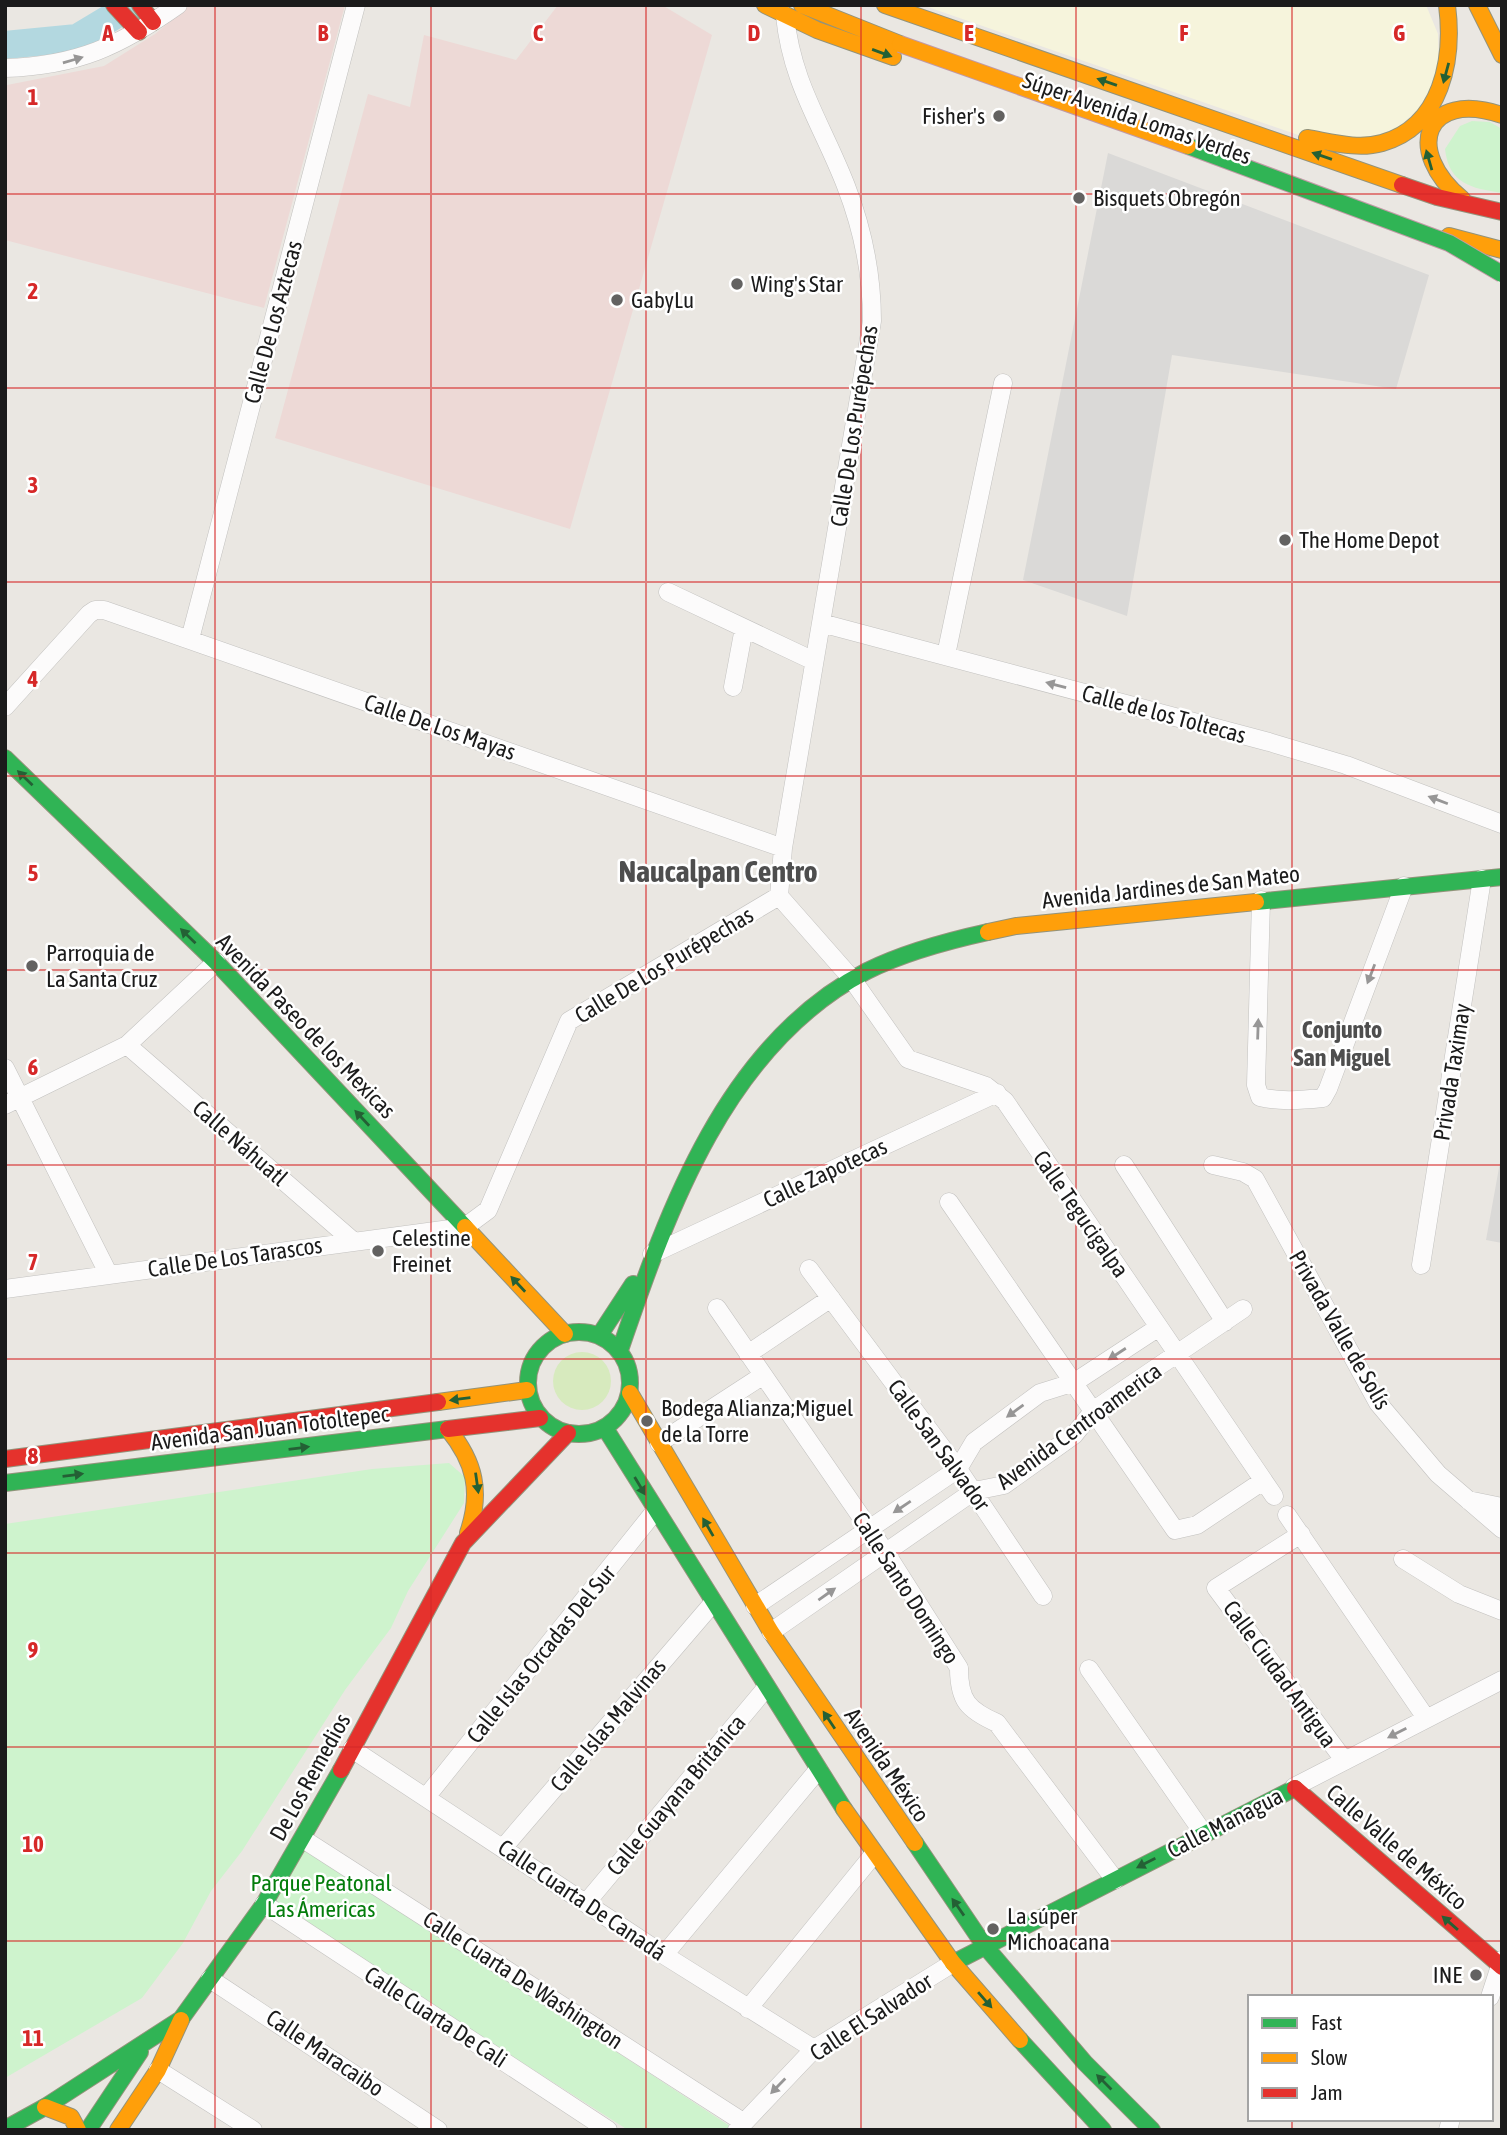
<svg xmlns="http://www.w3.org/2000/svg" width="1507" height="2135" viewBox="0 0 1507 2135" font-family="'Asap Condensed',sans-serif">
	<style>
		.commercial { fill: #edd9d6 }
		.education { fill: #f6f4dc }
		.grass { fill: #d7eabe }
		.park { fill: #cef3cd }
		.parking { fill: #dad9d7 }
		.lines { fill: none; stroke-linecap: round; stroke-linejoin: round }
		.river { stroke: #b3d8e0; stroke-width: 28 }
		.street-casing { stroke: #c2c1bf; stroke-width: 19 }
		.fast-casing { stroke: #93937b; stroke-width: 18 }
		.slow-casing { stroke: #93937b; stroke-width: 18 }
		.jam-casing { stroke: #93937b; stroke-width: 18 }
		.street { stroke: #fcfbfb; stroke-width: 18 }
		.fast { stroke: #30b455; stroke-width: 16 }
		.slow { stroke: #ff9f0a; stroke-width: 16 }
		.jam { stroke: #e5322d; stroke-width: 16 }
		.fast-bridge-casing { stroke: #c199a5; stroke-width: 18; stroke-linecap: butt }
		.slow-bridge-casing { stroke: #c199a5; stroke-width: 18; stroke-linecap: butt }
		.fast-bridge { stroke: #30b455; stroke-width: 16 }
		.slow-bridge { stroke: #ff9f0a; stroke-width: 16 }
		.oneway { fill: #246035 }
		.oneway2 { fill: #979696 }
		.grid { fill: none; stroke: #d62828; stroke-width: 2; stroke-opacity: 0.55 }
		.poi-dot { fill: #636261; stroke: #fff; stroke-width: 2.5 }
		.labels { text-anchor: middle; stroke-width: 5; stroke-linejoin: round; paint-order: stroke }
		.poi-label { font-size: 23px; fill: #1b1b1b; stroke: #fff; text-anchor: start }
		.street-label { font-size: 23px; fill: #1b1b1b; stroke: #fff }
		.park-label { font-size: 23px; fill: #047d0c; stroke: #fff }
		.neighbourhood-label { font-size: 24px; font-weight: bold; fill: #4e4e4e; stroke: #fff }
		.district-label { font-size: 30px; font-weight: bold; fill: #4e4e4e; stroke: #fff }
		.grid-label { font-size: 23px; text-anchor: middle; font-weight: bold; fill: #d62828; stroke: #fff; stroke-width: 5; stroke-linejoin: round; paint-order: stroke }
	</style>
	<rect width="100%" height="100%" fill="#eae7e2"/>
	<path class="commercial" d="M190,5H345L264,308L5,240L7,85L104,66L155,34Z
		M558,5H662L712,35L570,529L275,438L368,94L410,107L424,35L516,60Z"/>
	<path class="education" d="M922,5H1426L1438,34L1439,74L1418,110L1382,141L1307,138Z"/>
	<path class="grass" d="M553 1381a29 29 0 1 1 58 0a29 29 0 1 1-58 0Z"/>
	<path class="park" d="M1472,121L1490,122L1502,129V193C1471,188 1449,184 1445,149L1460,126Z
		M449,1463L465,1477L464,1503L408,1591L391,1628L345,1690L242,1851L211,1891L183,1943L142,1998L5,2078V1524L372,1469Z
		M305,1848L736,2130H628L272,1903Z"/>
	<path class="parking" d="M1108,153L1429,275L1396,389L1172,355L1127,616L1023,580Z
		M1502,1151V1243L1486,1240Z"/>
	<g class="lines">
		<path class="river" d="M5,45L77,38L132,5"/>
		<g class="street-casing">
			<path id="street" d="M785,16C792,84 822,124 846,186C863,230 872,274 872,321L783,848L779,896L852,979L908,1059L986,1086L1005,1101L1274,1496
				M5,68C77,66 120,46 178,5
				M668,592L814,661
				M821,623L1269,742L1346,765L1502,824
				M190,639L356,5
				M946,655L1003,383
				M733,687L744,628
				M5,707L89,614L95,610H104L783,848
				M1261,900L1256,1085L1260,1097C1279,1102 1302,1100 1323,1098L1328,1089L1404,886
				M127,1045L353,1241
				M5,1068L109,1275
				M5,1105L127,1045L216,962
				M1124,1165L1225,1322
				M1213,1165L1243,1172L1255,1179L1378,1403L1438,1474L1502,1529
				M949,1202L1175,1530L1197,1525L1263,1481
				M652,1254L997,1093
				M1421,1265L1482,879
				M809,1269L958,1469L1043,1596
				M5,1289L465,1227L488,1210L569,1021L779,896
				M717,1308L886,1553L959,1668C959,1701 968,1710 997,1723L1115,1880
				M748,1354L831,1298
				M659,1443L762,1376
				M1468,1500L1502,1507
				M1287,1515L1426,1718
				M1301,1534L1216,1588L1344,1760
				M1403,1559L1459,1594L1502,1611
				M755,1606L958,1469L974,1442L1040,1393L1075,1382L1159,1327
				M771,1632L974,1491L1004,1485L1074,1435L1094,1410L1243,1309
				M1089,1669L1204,1834
				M352,1749L664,1955L814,2049
				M1294,1787L1502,1680
				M427,1796L655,1511
				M303,1839L743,2122
				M503,1848L713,1603
				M586,1903L766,1688
				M264,1904L608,2130
				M664,1955L818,1770
				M210,1979L438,2130
				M1490,1997L1502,1960
				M748,2009L874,1854
				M158,2070L253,2130
				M737,2130L814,2049L953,1963
				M1448,2130L1451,2119"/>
		</g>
		<g class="fast-casing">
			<path id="fast" d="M5,758L216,962L465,1227
				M1256,902L1502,877
				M528 1383a51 51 0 1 1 102 0a51 51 0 1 1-102 0Z
				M599,1336L633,1284
				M620,1350C668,1210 726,1044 867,971C905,952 947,941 988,932
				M605,1428L844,1809
				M5,1483L448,1429
				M915,1843L984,1945L1085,2063L1152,2130
				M953,1963L1295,1788
				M1020,2040L1103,2130
				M5,2129L45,2107L181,2019L264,1904L341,1770
				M88,2130L140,2052"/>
		</g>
		<g class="slow-casing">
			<path id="slow" d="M765,5L817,30L893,57
				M802,5L900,44
				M885,5L1402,185
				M1477,5L1502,55
				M1307,138C1331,142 1358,150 1382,143C1442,126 1454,59 1447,5
				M1462,199C1404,151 1424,89 1502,115
				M1449,236L1502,250
				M988,932L1016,926L1256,902
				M465,1227L565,1334
				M630,1393L771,1632L915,1843
				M438,1402L527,1390
				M448,1429C475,1462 482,1492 468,1533
				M844,1809L953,1963L1020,2040
				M45,2107L71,2117L78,2130
				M118,2130L158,2070L181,2020"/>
		</g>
		<g class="jam-casing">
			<path id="jam" d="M114,5L139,32
				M140,5L153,22
				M1402,185L1437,197L1502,212
				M448,1429L540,1418
				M5,1459L438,1402
				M341,1770L463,1543L568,1433
				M1295,1788L1502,1967"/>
		</g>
		<use href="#street" class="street"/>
		<use href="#fast" class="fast"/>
		<use href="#slow" class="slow"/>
		<use href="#jam" class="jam"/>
		<g class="fast-bridge-casing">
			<path id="fast-bridge" d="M1188,146L1449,243L1502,274"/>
		</g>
		<g class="slow-bridge-casing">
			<path id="slow-bridge" d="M900,44L1188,146"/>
		</g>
		<use href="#fast-bridge" class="fast-bridge"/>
		<use href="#slow-bridge" class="slow-bridge"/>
	</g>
	<defs><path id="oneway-solid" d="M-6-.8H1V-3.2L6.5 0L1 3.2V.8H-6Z" transform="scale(1.75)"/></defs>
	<g class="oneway">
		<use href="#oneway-solid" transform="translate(882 53) rotate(20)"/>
		<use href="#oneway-solid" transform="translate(1446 73) rotate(105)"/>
		<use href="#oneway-solid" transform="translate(1107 82) rotate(-161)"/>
		<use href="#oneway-solid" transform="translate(1322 156) rotate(-161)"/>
		<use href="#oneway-solid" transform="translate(1429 160) rotate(-106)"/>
		<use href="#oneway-solid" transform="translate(25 778) rotate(-136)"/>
		<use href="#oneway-solid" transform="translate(188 936) rotate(-136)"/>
		<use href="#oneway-solid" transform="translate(362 1118) rotate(-133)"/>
		<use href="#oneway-solid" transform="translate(518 1284) rotate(-133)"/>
		<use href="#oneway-solid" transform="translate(460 1399) rotate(173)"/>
		<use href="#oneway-solid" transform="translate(299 1448) rotate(-7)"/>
		<use href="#oneway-solid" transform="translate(73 1475) rotate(-7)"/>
		<use href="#oneway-solid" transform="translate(477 1483) rotate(82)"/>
		<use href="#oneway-solid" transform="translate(640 1486) rotate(59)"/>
		<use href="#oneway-solid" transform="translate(708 1527) rotate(-120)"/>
		<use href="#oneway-solid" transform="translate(829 1720) rotate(-124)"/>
		<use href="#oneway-solid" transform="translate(1146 1863) rotate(153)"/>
		<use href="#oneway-solid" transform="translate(958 1907) rotate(-125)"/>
		<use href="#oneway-solid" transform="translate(1450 1923) rotate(-139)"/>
		<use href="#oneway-solid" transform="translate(985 2000) rotate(49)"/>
		<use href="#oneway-solid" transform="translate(1104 2082) rotate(-135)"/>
	</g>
	<g class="oneway2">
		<use href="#oneway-solid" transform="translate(73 60) rotate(-16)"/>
		<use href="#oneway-solid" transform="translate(1056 685) rotate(-165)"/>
		<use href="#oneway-solid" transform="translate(1438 800) rotate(-159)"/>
		<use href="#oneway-solid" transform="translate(1371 974) rotate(111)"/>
		<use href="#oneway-solid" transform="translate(1258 1029) rotate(-88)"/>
		<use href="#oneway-solid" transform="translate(1117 1354) rotate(147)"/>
		<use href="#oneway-solid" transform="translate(1015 1411) rotate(144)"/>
		<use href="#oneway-solid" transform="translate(902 1507) rotate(146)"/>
		<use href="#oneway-solid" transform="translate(827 1594) rotate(-35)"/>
		<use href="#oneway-solid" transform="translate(1397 1733) rotate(153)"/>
		<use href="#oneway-solid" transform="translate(778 2086) rotate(134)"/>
	</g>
	<path class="grid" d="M215,5V2130M431,5V2130M646,5V2130M861,5V2130M1076,5V2130M1292,5V1997M5,194H1502M5,388H1502M5,582H1502M5,776H1502M5,970H1502M5,1165H1502M5,1359H1502M5,1553H1502M5,1747H1502M5,1941H1502M1292,2119V2130"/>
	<g class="poi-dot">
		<circle cx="999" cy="116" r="7"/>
		<circle cx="1079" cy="198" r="7"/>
		<circle cx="737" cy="284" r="7"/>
		<circle cx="617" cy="300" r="7"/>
		<circle cx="1285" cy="540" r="7"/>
		<circle cx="32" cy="966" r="7"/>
		<circle cx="378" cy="1251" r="7"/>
		<circle cx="647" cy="1421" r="7"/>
		<circle cx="993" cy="1929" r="7"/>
		<circle cx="1476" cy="1975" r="7"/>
	</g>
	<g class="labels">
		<g class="poi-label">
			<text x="985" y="124" text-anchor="end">Fisher's</text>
			<text x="1093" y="206">Bisquets Obregón</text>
			<text x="751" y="292">Wing's Star</text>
			<text x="631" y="308">GabyLu</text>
			<text x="1299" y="548">The Home Depot</text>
			<text x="46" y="961">Parroquia de<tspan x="46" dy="26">La Santa Cruz</tspan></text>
			<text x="392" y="1246">Celestine<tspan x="392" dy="26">Freinet</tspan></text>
			<text x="661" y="1416">Bodega Alianza;Miguel<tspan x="661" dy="26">de la Torre</tspan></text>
			<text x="1007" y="1924">La súper<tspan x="1007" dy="26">Michoacana</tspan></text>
			<text x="1462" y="1983" text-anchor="end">INE</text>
		</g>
		<g class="street-label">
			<text transform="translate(1137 118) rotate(19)" y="8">Súper Avenida Lomas Verdes</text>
			<text transform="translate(273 322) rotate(-75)" y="8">Calle De Los Aztecas</text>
			<text transform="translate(854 426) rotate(-81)" y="8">Calle De Los Purépechas</text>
			<text transform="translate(1164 714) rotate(15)" y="8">Calle de los Toltecas</text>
			<text transform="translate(440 727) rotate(19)" y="8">Calle De Los Mayas</text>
			<text transform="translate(1171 887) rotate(-6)" y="8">Avenida Jardines de San Mateo</text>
			<text transform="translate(664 965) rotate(-31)" y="8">Calle De Los Purépechas</text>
			<text transform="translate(306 1026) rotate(46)" y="8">Avenida Paseo de los Mexicas</text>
			<text transform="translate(1452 1072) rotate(-81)" y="8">Privada Taximay</text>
			<text transform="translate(240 1143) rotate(41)" y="8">Calle Náhuatl</text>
			<text transform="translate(825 1173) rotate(-25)" y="8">Calle Zapotecas</text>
			<text transform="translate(1081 1214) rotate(55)" y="8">Calle Tegucigalpa</text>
			<text transform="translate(235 1257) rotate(-8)" y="8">Calle De Los Tarascos</text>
			<text transform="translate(1340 1330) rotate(60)" y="8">Privada Valle de Solís</text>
			<text transform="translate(1079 1426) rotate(-36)" y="8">Avenida Centroamerica</text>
			<text transform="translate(270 1428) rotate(-7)" y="8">Avenida San Juan Totoltepec</text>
			<text transform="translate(939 1445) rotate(54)" y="8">Calle San Salvador</text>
			<text transform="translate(906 1588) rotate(57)" y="8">Calle Santo Domingo</text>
			<text transform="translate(541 1654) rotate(-51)" y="8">Calle Islas Orcadas Del Sur</text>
			<text transform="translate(1280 1674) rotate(54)" y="8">Calle Ciudad Antigua</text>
			<text transform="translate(608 1725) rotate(-50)" y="8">Calle Islas Malvinas</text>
			<text transform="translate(887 1765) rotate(56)" y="8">Avenida México</text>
			<text transform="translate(310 1777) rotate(-61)" y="8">De Los Remedios</text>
			<text transform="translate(676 1795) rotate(-50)" y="8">Calle Guayana Británica</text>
			<text transform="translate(1225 1823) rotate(-27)" y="8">Calle Managua</text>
			<text transform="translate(1397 1847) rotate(41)" y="8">Calle Valle de México</text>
			<text transform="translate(582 1900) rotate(34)" y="8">Calle Cuarta De Canadá</text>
			<text transform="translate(523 1980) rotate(33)" y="8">Calle Cuarta De Washington</text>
			<text transform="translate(436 2017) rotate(33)" y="8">Calle Cuarta De Cali</text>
			<text transform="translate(871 2017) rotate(-33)" y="8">Calle El Salvador</text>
			<text transform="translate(325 2053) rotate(34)" y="8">Calle Maracaibo</text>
		</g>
		<g class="park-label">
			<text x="321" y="1891">Parque Peatonal<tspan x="321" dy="26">Las Ámericas</tspan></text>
		</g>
		<g class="neighbourhood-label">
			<text x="1342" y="1038">Conjunto<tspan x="1342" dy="28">San Miguel</tspan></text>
		</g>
		<g class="district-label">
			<text x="718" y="882">Naucalpan Centro</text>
		</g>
	</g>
	<g class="grid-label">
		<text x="108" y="41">A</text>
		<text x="323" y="41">B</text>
		<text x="538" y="41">C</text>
		<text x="754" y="41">D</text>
		<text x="969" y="41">E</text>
		<text x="1184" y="41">F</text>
		<text x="1399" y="41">G</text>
		<text x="33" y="105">1</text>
		<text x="33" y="299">2</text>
		<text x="33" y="493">3</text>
		<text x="33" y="687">4</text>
		<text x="33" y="881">5</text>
		<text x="33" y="1075">6</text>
		<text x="33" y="1270">7</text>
		<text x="33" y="1464">8</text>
		<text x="33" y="1658">9</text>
		<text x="33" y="1852">10</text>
		<text x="33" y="2046">11</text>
	</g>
	<rect width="1507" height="2135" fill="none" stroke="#1b1b1b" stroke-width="14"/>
	<rect x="1248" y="1995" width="245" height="126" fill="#ffffff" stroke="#a4a4a4" stroke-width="2"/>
	<rect x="1262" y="2018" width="35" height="10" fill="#30b455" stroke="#a4a4a4" stroke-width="2"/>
	<text x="1311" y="2030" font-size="21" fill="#1b1b1b">Fast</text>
	<rect x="1262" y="2053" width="35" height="10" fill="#ff9f0a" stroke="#a4a4a4" stroke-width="2"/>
	<text x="1311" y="2065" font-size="21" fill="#1b1b1b">Slow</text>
	<rect x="1262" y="2088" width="35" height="10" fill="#e5322d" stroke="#a4a4a4" stroke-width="2"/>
	<text x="1311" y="2100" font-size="21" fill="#1b1b1b">Jam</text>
</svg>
